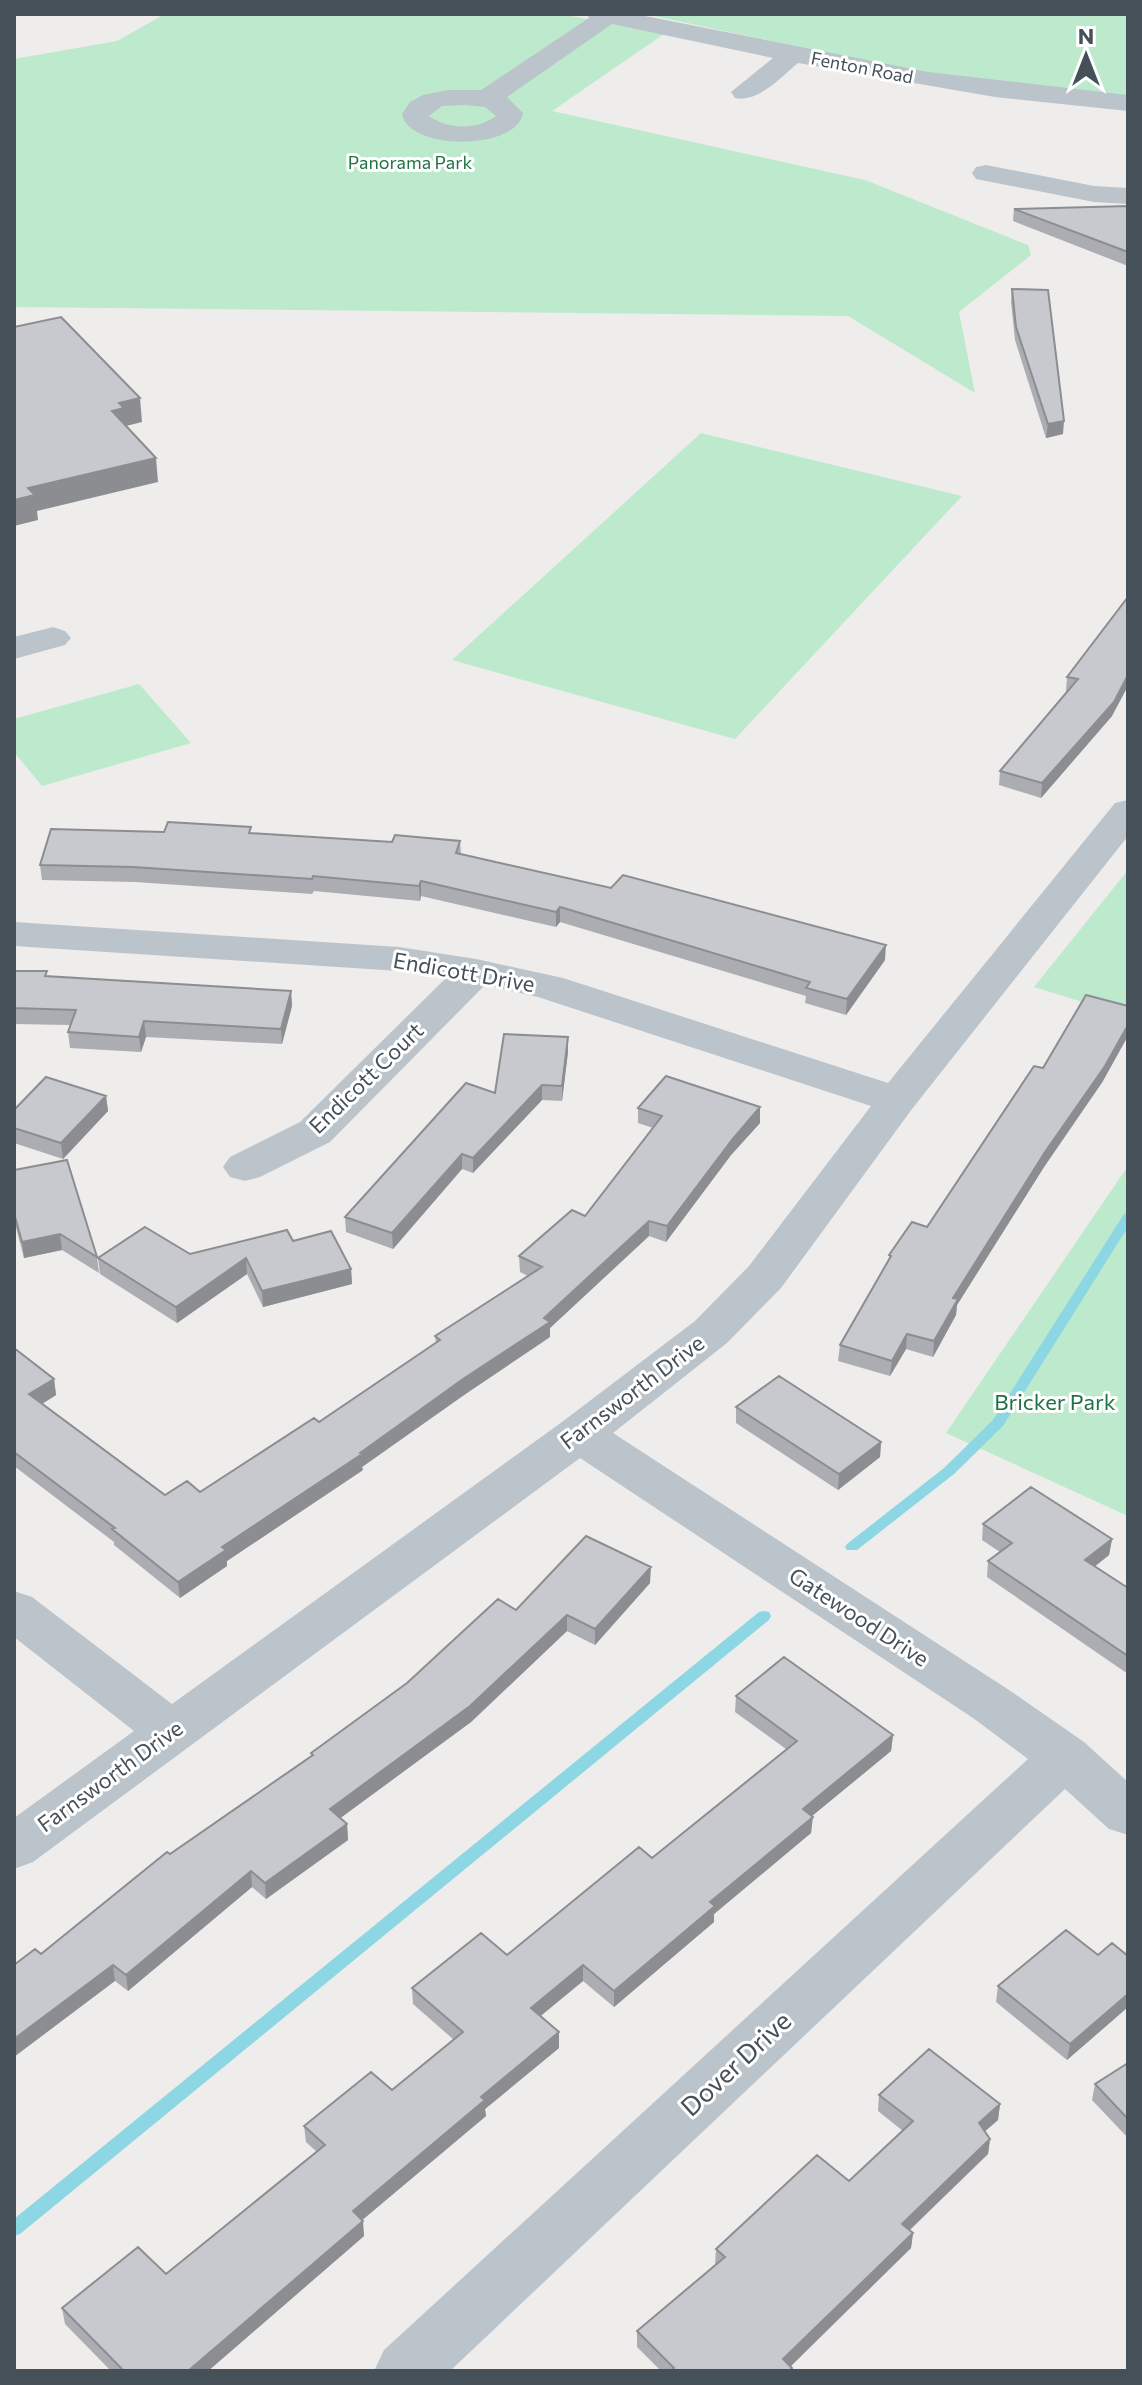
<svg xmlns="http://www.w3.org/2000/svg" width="1142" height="2385" viewBox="0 0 1142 2385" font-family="Commissioner,sans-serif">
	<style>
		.green { fill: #bdeacc }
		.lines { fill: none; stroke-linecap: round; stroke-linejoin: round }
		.stream { fill: #8dd6e3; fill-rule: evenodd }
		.minor { fill: #bbc4ca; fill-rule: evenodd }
		.wall { fill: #abadb2 }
		.shaded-wall { fill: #8b8d91 }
		.building { fill: #c7c9cf; stroke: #8b8d91; stroke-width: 2 }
		.labels { text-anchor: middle; stroke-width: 6; stroke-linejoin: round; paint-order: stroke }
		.far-street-label { font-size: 18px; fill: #465058; stroke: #fff }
		.far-park-label { font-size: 18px; fill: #1e7243; stroke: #fff }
		.street-label { font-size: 22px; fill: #465058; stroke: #fff }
		.park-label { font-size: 22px; fill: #1e7243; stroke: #fff }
		.near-street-label { font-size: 26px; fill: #465058; stroke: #fff }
	</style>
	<rect width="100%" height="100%" fill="#efecec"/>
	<path class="green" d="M165,14H561L664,34L552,111L865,180L1028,245L1031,255L959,312L975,393L848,316L14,307V59L117,41Z
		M645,14H1128V96L930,75Z
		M701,433L962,496L735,739L452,660Z
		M139,684L191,743L42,786L14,752V719Z
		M1128,870V1016L1034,987Z
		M1128,1166V1516L946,1433Z"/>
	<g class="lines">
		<path class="stream" d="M1128,1213V1227L1003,1426L954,1474L857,1550H847L845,1547L847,1544L944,1468L993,1420L1124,1214Z
			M764,1611L769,1612L771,1616L769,1620L20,2234L14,2236V2219L759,1612Z"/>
		<path class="minor" d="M587,14H635L928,72L1128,95V111L995,97L798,63C781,77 758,103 735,98L731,92L773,58L612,24L507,97L523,113C517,151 408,151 402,114L410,102L423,95L448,90H481L589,18ZM464,105L485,107L496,116C477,130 449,130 429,116L442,106Z
			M986,165L1094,186L1128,188V204L1094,202L976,179L972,173L976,167Z
			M53,627L65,631L71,638L65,645L14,659V637Z
			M1128,800V836L912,1109L781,1288L727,1343L613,1433L1009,1690L1084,1742L1128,1782V1835L1109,1829L1065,1789L450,2371H374L384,2350L1028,1759L973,1718L580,1458L33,1862L14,1869V1818L134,1731L14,1637V1591L32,1597L172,1704L562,1422L695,1321L749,1266L871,1106L538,997L485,985L330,1142L260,1177L245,1181L230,1177L223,1167L230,1157L300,1122L446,978L399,971L14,946V922L399,947L476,959L563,978L888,1083L1115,803Z"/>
	</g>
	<path class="wall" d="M1128,206V266L1013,221L1014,209Z
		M1012,289L1063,434L1046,438L1015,340L1011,302Z
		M1128,597L1112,716L1041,798L999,785L1000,771L1067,692L1066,691L1067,677Z
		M251,833L392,842L460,841L461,854L885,960L846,1015L805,1003L806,996L560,922L556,927L421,896L420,901L314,891L312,894L135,882L42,880L40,865Z
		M14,971L47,977L291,991L292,1006L282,1044L146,1037L141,1052L70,1048L68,1032L70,1025L14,1024Z
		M568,1052L562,1101L542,1100L473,1173L462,1169L393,1249L346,1232L345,1217L495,1093Z
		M1043,1068L1103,1081L1044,1167L957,1305L956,1315L933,1357L906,1349L890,1376L838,1361L840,1345L889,1261V1255L927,1227Z
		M106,1096L108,1111L63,1159L14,1143V1110Z
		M638,1108L760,1123L731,1155L666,1242L649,1236L550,1328V1337L464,1395L362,1467L363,1470L227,1561V1566L180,1598L114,1545V1542L14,1466V1348L54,1379L56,1395L42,1404L165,1495L200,1492L319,1422L436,1343L435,1336L528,1276L520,1272L519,1256L585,1216L653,1128L638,1123Z
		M14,1170L97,1257L99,1273L62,1250L24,1258L14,1220Z
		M293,1241L351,1269L352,1284L263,1307L247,1274L177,1323L100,1274L98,1258L190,1254Z
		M736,1407L881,1442L880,1457L838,1490L736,1423Z
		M983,1524L1112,1539L1109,1555L1095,1566L1128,1588V1674L987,1577L988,1561L1000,1552L982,1540Z
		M650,1583L595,1645L567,1631L471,1722L340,1818L347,1824L348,1840L266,1899L252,1887L128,1991L115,1981L41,1954L170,1854L311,1756V1753L516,1610Z
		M736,1696L893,1735L891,1751L812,1816L811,1833L714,1914V1922L614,2007L583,1981L540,2016L559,2032V2048L485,2109L486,2116L362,2220L364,2236L208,2371H111L65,2324L62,2308L166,2274L317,2152L306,2142L304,2126L392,2090L454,2040L413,2004L412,1988L507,1955L652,1858L786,1749L735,1712Z
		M1098,1955L1128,1956V2007L1067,2060L996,2002L998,1986Z
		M1128,2063V2138L1092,2100L1095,2084Z
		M879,2095L1000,2104L998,2120L985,2131L990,2139L988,2154L910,2230L913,2233L911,2248L790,2366L792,2371H661L637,2347V2331L715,2265L716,2249L849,2181L903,2131L878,2111Z"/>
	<path class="shaded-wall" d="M140,398L142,422L126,426L112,411L119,403Z
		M1064,421L1063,434L1046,438L1048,424Z
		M156,458L158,482L37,511L38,520L14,526V500L28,488Z
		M1128,675V686L1112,716L1041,798L1042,783Z
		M421,881V896L420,901L419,886Z
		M560,907V922L556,927V912Z
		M886,945L885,960L846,1015L847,999Z
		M291,991L292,1006L282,1044L281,1029Z
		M144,1021L146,1037L141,1052L139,1037Z
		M1128,1025V1036L1103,1081L1044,1167L957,1305L956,1315L933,1357L934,1341L953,1298L1045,1152Z
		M568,1037V1052L562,1101V1086Z
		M542,1085V1100L473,1173V1158Z
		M106,1096L108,1111L63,1159L61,1143Z
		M760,1107V1123L731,1155L666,1242L667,1226L732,1140Z
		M462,1154V1169L393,1249L392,1233Z
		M649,1221V1236L550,1328V1337L464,1395L362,1467L363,1470L227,1561V1566L180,1598L178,1582L222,1547L360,1453L544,1318Z
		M60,1234L62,1250L24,1258L22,1242Z
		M246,1258L247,1274L177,1323L176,1307Z
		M351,1269L352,1284L263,1307L262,1291Z
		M907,1334L906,1349L890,1376L892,1361Z
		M54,1379L56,1395L32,1410L29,1394Z
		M881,1442L880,1457L838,1490L839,1474Z
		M1112,1539L1109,1555L1083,1576L1085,1560Z
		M651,1567L650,1583L595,1645V1629Z
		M567,1615V1631L471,1722L331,1825L330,1809Z
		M893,1735L891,1751L801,1825L803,1809Z
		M813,1817L811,1833L714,1914V1922L614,2007V1991L710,1902Z
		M347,1824L348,1840L266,1899L265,1883Z
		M251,1871L252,1887L128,1991L126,1975Z
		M113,1965L115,1981L14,2057V2039Z
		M583,1965V1981L531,2024V2008Z
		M1128,1994V2007L1067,2060L1070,2044Z
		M559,2032V2048L485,2109L486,2116L354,2227L353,2211L481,2097Z
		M1000,2104L998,2120L976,2139L979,2123Z
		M990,2139L988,2154L900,2239L902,2224Z
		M363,2221L364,2236L208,2371H188Z
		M913,2233L911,2248L786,2371L783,2359Z"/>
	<path class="building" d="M1128,206V252L1014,209Z
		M1012,289L1048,290L1064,421L1048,424L1016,327Z
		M61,317L140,398L119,403L124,408L112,411L156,458L28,488L35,495L14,500V327Z
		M1128,597V675L1114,702L1042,783L1000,771L1078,679L1067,677Z
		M168,822L251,827L249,833L392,842L395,835L460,841L456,853L611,888L623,875L886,945L847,999L806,988L810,982L560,907L556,912L421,881L419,886L313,876L312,879L133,867L40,865L51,829L164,832Z
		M14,971H47L45,976L291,991L281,1029L144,1021L139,1037L68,1032L76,1010L14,1008Z
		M1086,995L1128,1006V1025L1105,1066L1045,1152L953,1298L958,1299L934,1341L907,1334L892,1361L840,1345L891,1256L889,1255L912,1222L927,1227L1034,1066L1043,1068Z
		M504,1034L568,1037L562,1086L542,1085L473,1158L462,1154L392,1233L345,1217L466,1083L495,1093Z
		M666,1076L760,1107L732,1140L667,1226L649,1221L544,1318L550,1322L463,1379L360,1453L362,1454L222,1547L226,1550L178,1582L112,1529L115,1528L14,1452V1348L54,1379L29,1394L165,1495L187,1481L200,1492L314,1418L319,1422L440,1340L435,1336L542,1267L519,1256L572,1210L585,1216L662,1116L638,1108Z
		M46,1077L106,1096L61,1143L14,1128V1110Z
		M67,1160L97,1257L60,1234L22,1242L14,1213V1170Z
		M145,1227L190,1254L287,1230L293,1241L331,1231L351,1269L262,1291L246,1258L176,1307L98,1258Z
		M779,1376L881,1442L839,1474L736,1407Z
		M1031,1487L1112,1539L1085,1560L1128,1588V1656L988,1561L1012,1543L983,1524Z
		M586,1536L651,1567L595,1629L567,1615L470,1706L330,1809L347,1824L265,1883L251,1871L126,1975L113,1965L14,2039V1965L35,1949L41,1954L167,1852L170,1854L313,1755L311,1753L407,1683L498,1599L516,1610Z
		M784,1657L893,1735L803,1809L813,1817L710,1902L715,1906L614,1991L583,1965L531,2008L559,2032L481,2097L485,2100L353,2211L363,2221L188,2371H124L62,2308L138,2247L166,2274L325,2145L304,2126L371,2072L392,2090L463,2032L412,1988L481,1933L507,1955L639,1847L652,1858L797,1741L736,1696Z
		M1066,1930L1098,1955L1112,1943L1128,1956V1994L1070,2044L998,1986Z
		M929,2049L1000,2104L979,2123L990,2139L902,2224L913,2233L783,2359L792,2368L789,2371H671L674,2368L637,2331L725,2257L716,2249L817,2155L849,2181L913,2121L879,2095Z
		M1128,2063V2119L1095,2084Z"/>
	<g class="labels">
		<g class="far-street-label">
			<text transform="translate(862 68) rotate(11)" y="6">Fenton Road</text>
		</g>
		<g class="far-park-label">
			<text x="410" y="169">Panorama Park</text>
		</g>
		<g class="street-label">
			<text transform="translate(464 972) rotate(10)" y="8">Endicott Drive</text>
			<text transform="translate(366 1078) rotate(-44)" y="8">Endicott Court</text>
			<text transform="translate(632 1392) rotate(-37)" y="8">Farnsworth Drive</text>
			<text transform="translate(859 1617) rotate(33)" y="8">Gatewood Drive</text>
			<text transform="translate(110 1776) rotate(-36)" y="8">Farnsworth Drive</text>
		</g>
		<g class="park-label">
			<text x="1055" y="1410">Bricker Park</text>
		</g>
		<g class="near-street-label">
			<text transform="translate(736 2064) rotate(-43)" y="9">Dover Drive</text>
		</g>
	</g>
	<rect width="1142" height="2385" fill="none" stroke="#465058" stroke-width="32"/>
	<g transform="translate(1086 56)" stroke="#ffffff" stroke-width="6" paint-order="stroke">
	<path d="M0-6L14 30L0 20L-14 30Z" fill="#465058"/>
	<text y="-12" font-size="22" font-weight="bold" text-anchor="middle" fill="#465058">N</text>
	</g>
</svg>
